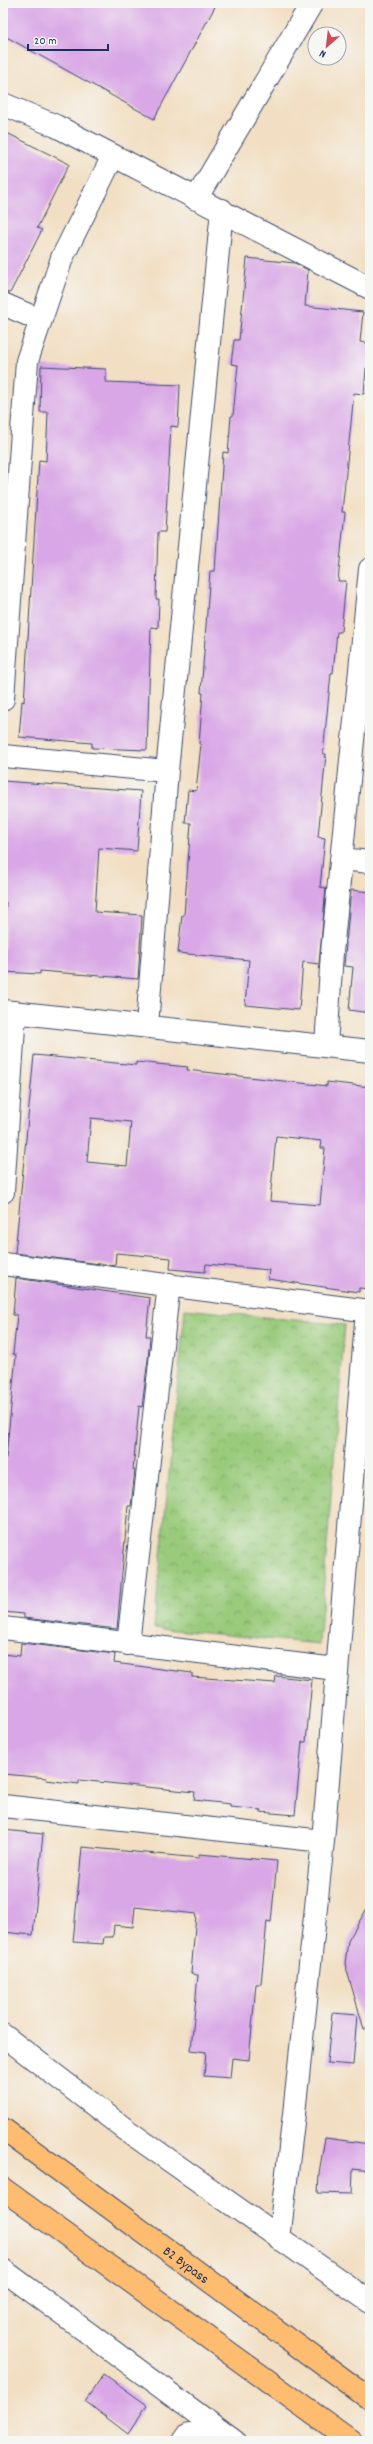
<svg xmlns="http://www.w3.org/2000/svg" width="373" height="2444" viewBox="0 0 373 2444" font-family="Dekko,sans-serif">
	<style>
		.park { fill: url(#park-crowns); stroke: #5a7d6c }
		.building { fill: #d9a7e6; fill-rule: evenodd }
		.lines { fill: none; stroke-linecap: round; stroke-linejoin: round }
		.street-casing { stroke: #3b496d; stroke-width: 24 }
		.primary-casing { stroke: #3b496d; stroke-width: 24 }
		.street { stroke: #fff; stroke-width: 22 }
		.primary { stroke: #febc70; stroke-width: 22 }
		.labels { text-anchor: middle; stroke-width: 3; stroke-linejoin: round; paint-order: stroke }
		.street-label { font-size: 14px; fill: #1b2f5e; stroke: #f6f6f2 }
	</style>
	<defs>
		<pattern id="park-crowns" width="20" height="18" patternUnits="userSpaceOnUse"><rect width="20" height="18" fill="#9acb7b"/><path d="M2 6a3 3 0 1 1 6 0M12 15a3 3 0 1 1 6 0" fill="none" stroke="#7da568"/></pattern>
	</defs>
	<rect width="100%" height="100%" fill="#f6f6f2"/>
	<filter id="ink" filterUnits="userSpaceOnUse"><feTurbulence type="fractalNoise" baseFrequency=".025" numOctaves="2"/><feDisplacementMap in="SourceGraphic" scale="8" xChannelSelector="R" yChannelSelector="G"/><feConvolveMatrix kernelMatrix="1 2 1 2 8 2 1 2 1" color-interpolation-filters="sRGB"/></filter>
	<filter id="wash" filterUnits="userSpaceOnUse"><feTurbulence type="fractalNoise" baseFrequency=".012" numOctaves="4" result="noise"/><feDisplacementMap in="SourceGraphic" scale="16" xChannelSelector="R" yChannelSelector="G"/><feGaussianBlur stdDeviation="0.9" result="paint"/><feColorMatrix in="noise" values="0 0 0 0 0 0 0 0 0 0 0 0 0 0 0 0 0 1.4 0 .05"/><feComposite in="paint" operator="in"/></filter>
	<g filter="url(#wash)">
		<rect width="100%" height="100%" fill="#f2dfc3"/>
		<path class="park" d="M185,1309L345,1325L319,1644L154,1628Z"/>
		<g id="blocks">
			<path class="building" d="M3,3H217L154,119L3,35Z
				M3,131L69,164L37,228L42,230L10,293L3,292Z
				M247,258L295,263L308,270L305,306L363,312L360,342L370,343V368H366L364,394L354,393L342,512H345L338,581H346L341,632H337L333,673H331L323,754H326L318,837L325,838L320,887L326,888L319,964L303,962L299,1010L245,1005L249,960L178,953L182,915H184L191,823H185L188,790L196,791L201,744H199L203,693H201L210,571H215L223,452L228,453L231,416H233L238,365L231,364L234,340H239Z
				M41,366L106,369V382L180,385L178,427L171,426L165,532H158L156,599H159L158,628L151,627L147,750L92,748V743L19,737L22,701L24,702L39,460L46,461L48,412H40Z
				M3,781L141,791L137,851L99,848L95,912L142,915L138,979L40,971V974L3,972L6,902H3Z
				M351,890L370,892V1013L349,1010L353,967L344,966Z
				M34,1055L136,1065V1062L188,1067L187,1070L327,1086V1082L370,1087V1289L359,1288V1292L268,1279L269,1270L206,1264L205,1272L170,1269L171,1258L116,1253L115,1266L15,1253ZM91,1118L131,1122L127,1166L87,1162ZM276,1136L322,1141L321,1148H325L320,1205L270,1201Z
				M16,1278L150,1298L146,1336H150L148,1359L142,1407L139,1406L133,1470H135L131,1506H128L117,1629L24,1618V1614L3,1612V1457L6,1458L16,1355L13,1354L17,1315H13Z
				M21,1643L115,1654L114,1663L192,1673V1677L275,1683L276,1676L312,1680L306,1742H302L295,1815L260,1812L261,1810L230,1807V1804L194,1800L195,1792L79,1780V1784L46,1780L47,1778L3,1774V1654L20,1656Z
				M3,1830L43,1834L33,1935L3,1932Z
				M82,1847L199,1858V1854L277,1861L271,1922L267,1921L261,1984H256L249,2060L232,2058L230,2078L204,2076L206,2052L191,2050L198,1975L191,1974L196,1914L135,1907L133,1927L114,1925L113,1937H104L103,1944L73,1942Z
				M370,1903V2028L364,2029L345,1964L348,1941Z
				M332,2013L357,2015L353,2065L327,2063Z
				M325,2138L370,2144V2171L353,2169L352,2194L318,2193L319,2173Z
				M104,2374L147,2405L128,2434L85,2401Z"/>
		</g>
	</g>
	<g filter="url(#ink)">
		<use href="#blocks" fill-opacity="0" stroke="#3b496d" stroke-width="1"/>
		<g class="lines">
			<g class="street-casing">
				<path id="street" d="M3,104L56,126L370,288
					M196,199L312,3
					M3,304L40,320
					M3,699L27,361L62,258L113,156
					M3,756L167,771
					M341,859L370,862
					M3,1011L370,1051
					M147,1026L167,771L222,210
					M326,1046L332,952L370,569
					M3,1192L15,1012
					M3,1264L370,1311
					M3,1628L336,1669
					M128,1644L169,1284
					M3,1806L323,1841
					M3,2035L125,2129L370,2302
					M279,2239L294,2114L323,1841L367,1310
					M3,2270L234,2441
					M184,2441L189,2434L198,2441"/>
			</g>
			<g class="primary-casing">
				<g id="primary">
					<path id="s1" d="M3,2129L370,2399"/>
					<path d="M3,2189L351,2441"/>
				</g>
			</g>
			<use href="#street" class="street"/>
			<use href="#primary" class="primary"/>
		</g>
	</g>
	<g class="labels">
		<g class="street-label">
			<text dy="5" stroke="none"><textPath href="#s1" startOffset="228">B2 Bypass</textPath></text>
		</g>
	</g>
	<rect width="373" height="2444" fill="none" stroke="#f6f6f2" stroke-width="16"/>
	<g transform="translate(327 46) rotate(208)"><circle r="19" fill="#f6f6f2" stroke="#9ea6b7"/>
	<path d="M0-3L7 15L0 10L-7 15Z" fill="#d1495b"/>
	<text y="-6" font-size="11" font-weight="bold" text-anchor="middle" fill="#1b2f5e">N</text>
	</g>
	<path d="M28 44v6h80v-6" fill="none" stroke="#1b2f5e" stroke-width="2"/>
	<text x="34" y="44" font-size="12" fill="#1b2f5e" stroke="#f6f6f2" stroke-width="3" paint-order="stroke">20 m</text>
</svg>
